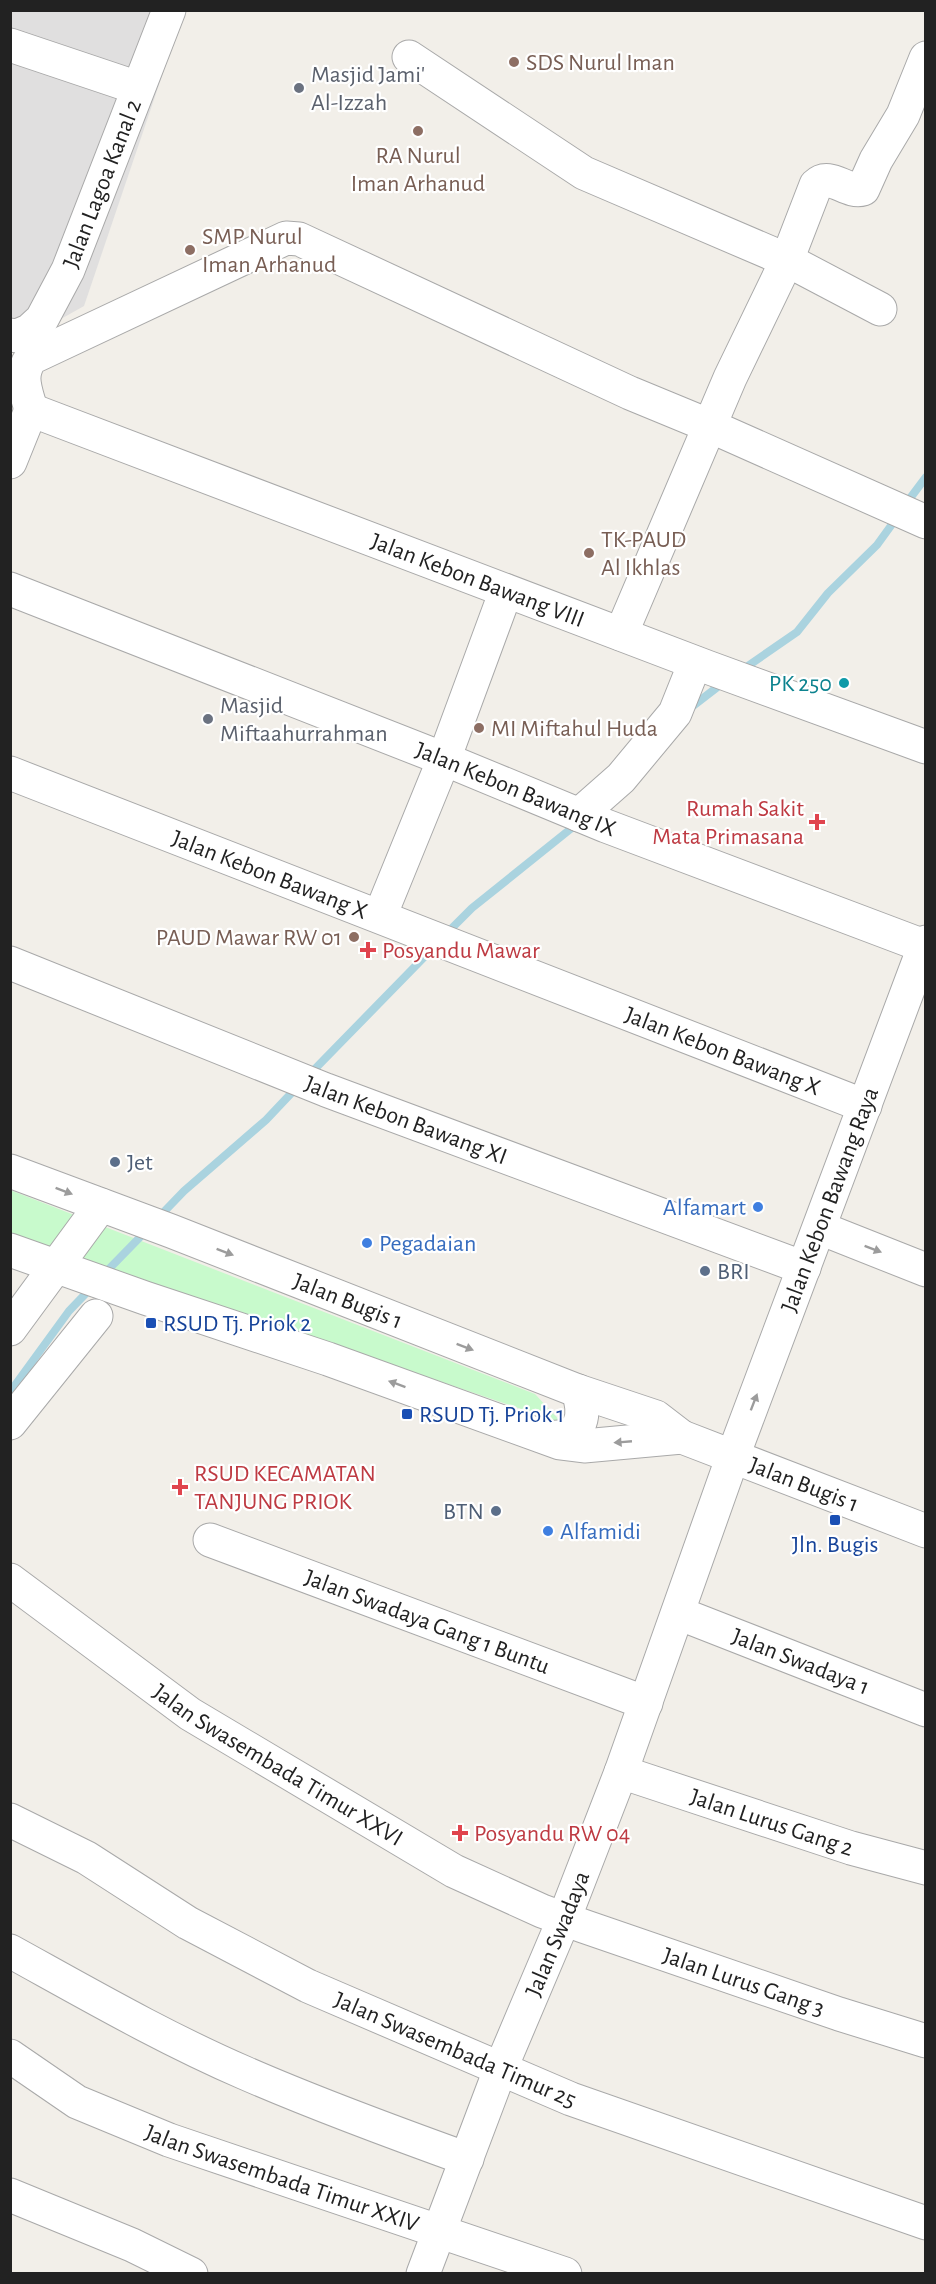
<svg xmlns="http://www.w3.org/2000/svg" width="936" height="2284" viewBox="0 0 936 2284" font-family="'Alegreya Sans',sans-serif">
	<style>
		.residential { fill: #e0dfdf }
		.park { fill: #c8facc }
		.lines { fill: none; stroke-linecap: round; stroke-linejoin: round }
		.stream { stroke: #aad3df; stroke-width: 8 }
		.minor-casing { stroke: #a9a9a9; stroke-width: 35 }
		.minor { stroke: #fff; stroke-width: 33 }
		.oneway { fill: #9c9c9c }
		.education-dot { fill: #8d6e63; stroke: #fff; stroke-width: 2 }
		.worship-dot { fill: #6b7280; stroke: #fff; stroke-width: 2 }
		.culture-dot { fill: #0f9aa8; stroke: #fff; stroke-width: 2 }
		.health-dot { fill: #e0444e; stroke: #fff; stroke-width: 2 }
		.service-dot { fill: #5c6f8a; stroke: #fff; stroke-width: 2 }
		.shop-dot { fill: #3f7fe0; stroke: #fff; stroke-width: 2 }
		.transit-dot { fill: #1a4fb4; stroke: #fff; stroke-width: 2 }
		.labels { text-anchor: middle; stroke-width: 4.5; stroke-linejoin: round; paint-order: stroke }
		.education-label { font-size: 24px; fill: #785e54; stroke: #fff; text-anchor: start }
		.worship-label { font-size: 24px; fill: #5b616d; stroke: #fff; text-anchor: start }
		.street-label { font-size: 24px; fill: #222; stroke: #fff }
		.culture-label { font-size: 24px; fill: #0d838f; stroke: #fff; text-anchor: end }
		.health-label { font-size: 24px; fill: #be3a42; stroke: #fff; text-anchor: start }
		.service-label { font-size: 24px; fill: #4e5e75; stroke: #fff; text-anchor: start }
		.shop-label { font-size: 24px; fill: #366cbe; stroke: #fff; text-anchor: start }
		.transit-label { font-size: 24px; fill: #164399; stroke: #fff; text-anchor: start }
	</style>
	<rect width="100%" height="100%" fill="#f2efe9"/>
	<path class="residential" d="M11,11H184L84,306L11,347Z"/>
	<path class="park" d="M10,1190L535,1394L562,1423L11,1235Z"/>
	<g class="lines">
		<path class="stream" d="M905,505L926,477
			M742,670L797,632L828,593L877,545L898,516
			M689,709L724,682
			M446,934L472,908L578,823
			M308,1076L435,946
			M158,1218L184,1191L266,1120L299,1085
			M104,1274L147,1230
			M10,1392L69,1311L93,1286"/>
		<g class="minor-casing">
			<g id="minor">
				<path d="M10,45L138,88"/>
				<path d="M409,57L584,173L787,260L880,309"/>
				<path id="s1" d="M10,335L17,336L29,331L42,319L68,270L169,10"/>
				<path d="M31,410C26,390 18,376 31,358L286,238L299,239L630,393L710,426L926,522"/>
				<path id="s2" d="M31,410L707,667L926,747"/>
				<path d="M10,462L31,410"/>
				<path id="s3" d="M10,589L444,759L606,826L924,946"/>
				<path d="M621,634L730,378L787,260L816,185C830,171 847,194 863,189L876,160L903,115L926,58"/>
				<path id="s4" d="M10,773L865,1106"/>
				<path d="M579,815L621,778L675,713L695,663"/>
				<path d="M380,916L444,759L506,591"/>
				<path id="s5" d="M10,963L326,1090L804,1268"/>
				<path id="s6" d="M10,1171L171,1231L578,1391L656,1417L682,1437L926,1531"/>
				<path d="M820,1228L926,1270"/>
				<path d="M10,1250L145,1298L328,1359L560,1443L584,1446L682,1437"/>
				<path d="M10,1329L101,1205"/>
				<path d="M10,1423L96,1316"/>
				<path d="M548,1437C581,1440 587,1418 578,1391"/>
				<path id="s7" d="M210,1540L646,1703"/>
				<path id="s8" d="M10,1580L190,1714L454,1871L542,1911L583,1926L839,2014L926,2041"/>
				<path id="s9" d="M678,1613L926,1710"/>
				<path id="s10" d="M621,1772L851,1848L926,1868"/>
				<path id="s11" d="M10,1820L87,1858L188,1923L308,1986L571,2099L926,2223"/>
				<path d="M10,1951C88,1994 164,2038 245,2073C318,2105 392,2132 467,2159"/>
				<path id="s12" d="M10,2056L77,2102L169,2140L565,2274"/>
				<path d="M10,2195L132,2245L191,2274"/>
				<path id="s13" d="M423,2274L500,2070L564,1919L621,1772L733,1456L926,942"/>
			</g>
		</g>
		<use href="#minor" class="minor"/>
	</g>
	<defs><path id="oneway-solid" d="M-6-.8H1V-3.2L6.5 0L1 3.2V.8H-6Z" transform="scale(1.5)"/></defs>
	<g class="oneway">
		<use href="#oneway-solid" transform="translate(64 1191) rotate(21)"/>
		<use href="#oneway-solid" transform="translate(873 1249) rotate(21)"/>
		<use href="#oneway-solid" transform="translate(225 1252) rotate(21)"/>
		<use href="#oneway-solid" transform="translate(465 1347) rotate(21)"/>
		<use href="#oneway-solid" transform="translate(397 1384) rotate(-160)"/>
		<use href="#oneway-solid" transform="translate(754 1402) rotate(-69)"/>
		<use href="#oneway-solid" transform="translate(623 1442) rotate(175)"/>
	</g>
	<g class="education-dot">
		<circle cx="514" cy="62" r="6"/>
		<circle cx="418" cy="131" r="6"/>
		<circle cx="190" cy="250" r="6"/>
		<circle cx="589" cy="553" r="6"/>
		<circle cx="479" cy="728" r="6"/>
		<circle cx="354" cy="937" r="6"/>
	</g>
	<g class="worship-dot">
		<circle cx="299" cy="88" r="6"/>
		<circle cx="208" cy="719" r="6"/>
	</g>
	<circle class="culture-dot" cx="844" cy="683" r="6"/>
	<g class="health-dot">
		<path d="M814 813h6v6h6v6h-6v6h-6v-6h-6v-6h6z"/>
		<path d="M365 941h6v6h6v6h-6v6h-6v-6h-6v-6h6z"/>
		<path d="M177 1478h6v6h6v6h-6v6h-6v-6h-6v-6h6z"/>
		<path d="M457 1824h6v6h6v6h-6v6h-6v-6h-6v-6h6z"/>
	</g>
	<g class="service-dot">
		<circle cx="115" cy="1162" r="6"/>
		<circle cx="705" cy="1271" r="6"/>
		<circle cx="496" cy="1511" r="6"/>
	</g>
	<g class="shop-dot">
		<circle cx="758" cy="1207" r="6"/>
		<circle cx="367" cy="1243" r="6"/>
		<circle cx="548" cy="1531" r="6"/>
	</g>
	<g class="transit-dot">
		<rect x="145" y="1317" width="12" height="12" rx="3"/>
		<rect x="401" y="1408" width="12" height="12" rx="3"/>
		<rect x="829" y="1514" width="12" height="12" rx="3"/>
	</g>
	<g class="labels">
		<g class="education-label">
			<text x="526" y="70">SDS Nurul Iman</text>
			<text x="418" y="163" text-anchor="middle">RA Nurul<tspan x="418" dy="28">Iman Arhanud</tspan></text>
			<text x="202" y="244">SMP Nurul<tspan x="202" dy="28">Iman Arhanud</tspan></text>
			<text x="601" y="547">TK-PAUD<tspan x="601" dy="28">Al Ikhlas</tspan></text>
			<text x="491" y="736">MI Miftahul Huda</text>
			<text x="342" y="945" text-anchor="end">PAUD Mawar RW 01</text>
		</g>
		<g class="worship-label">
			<text x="311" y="82">Masjid Jami'<tspan x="311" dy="28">Al-Izzah</tspan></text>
			<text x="220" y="713">Masjid<tspan x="220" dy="28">Miftaahurrahman</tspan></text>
		</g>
		<g class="street-label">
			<text dy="8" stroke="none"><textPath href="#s1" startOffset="186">Jalan Lagoa Kanal 2</textPath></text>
			<text dy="8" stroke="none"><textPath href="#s2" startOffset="478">Jalan Kebon Bawang VIII</textPath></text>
			<text dy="8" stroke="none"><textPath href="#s3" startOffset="544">Jalan Kebon Bawang IX</textPath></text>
			<text dy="8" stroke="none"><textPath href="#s4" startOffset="279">Jalan Kebon Bawang X</textPath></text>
			<text dy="8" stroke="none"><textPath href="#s4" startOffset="765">Jalan Kebon Bawang X</textPath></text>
			<text dy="8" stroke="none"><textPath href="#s5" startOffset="426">Jalan Kebon Bawang XI</textPath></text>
			<text dy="8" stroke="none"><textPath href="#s13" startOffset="1149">Jalan Kebon Bawang Raya</textPath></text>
			<text dy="8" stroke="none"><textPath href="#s6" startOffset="362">Jalan Bugis 1</textPath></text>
			<text dy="8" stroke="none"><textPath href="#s6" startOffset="855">Jalan Bugis 1</textPath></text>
			<text dy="8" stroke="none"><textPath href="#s7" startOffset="232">Jalan Swadaya Gang 1 Buntu</textPath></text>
			<text dy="8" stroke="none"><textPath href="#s9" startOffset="132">Jalan Swadaya 1</textPath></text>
			<text dy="8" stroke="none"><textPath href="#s8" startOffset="326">Jalan Swasembada Timur XXVI</textPath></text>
			<text dy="8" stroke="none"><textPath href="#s10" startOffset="159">Jalan Lurus Gang 2</textPath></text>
			<text dy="8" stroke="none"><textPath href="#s13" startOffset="366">Jalan Swadaya</textPath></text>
			<text dy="8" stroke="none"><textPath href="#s8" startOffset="842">Jalan Lurus Gang 3</textPath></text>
			<text dy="8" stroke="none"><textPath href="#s11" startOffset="502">Jalan Swasembada Timur 25</textPath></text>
			<text dy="8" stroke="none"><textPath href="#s12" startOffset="300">Jalan Swasembada Timur XXIV</textPath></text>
		</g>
		<g class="culture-label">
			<text x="832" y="691">PK 250</text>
		</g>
		<g class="health-label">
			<text x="804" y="816" text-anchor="end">Rumah Sakit<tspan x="804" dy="28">Mata Primasana</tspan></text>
			<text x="382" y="958">Posyandu Mawar</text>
			<text x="194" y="1481">RSUD KECAMATAN<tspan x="194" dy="28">TANJUNG PRIOK</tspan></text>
			<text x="474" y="1841">Posyandu RW 04</text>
		</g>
		<g class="service-label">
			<text x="127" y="1170">Jet</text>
			<text x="717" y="1279">BRI</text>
			<text x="484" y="1519" text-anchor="end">BTN</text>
		</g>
		<g class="shop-label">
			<text x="746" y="1215" text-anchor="end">Alfamart</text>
			<text x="379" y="1251">Pegadaian</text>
			<text x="560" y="1539">Alfamidi</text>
		</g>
		<g class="transit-label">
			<text x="163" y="1331">RSUD Tj. Priok 2</text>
			<text x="419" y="1422">RSUD Tj. Priok 1</text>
			<text x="835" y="1552" text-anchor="middle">Jln. Bugis</text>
		</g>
	</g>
	<rect width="936" height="2284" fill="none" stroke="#222222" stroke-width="24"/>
</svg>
